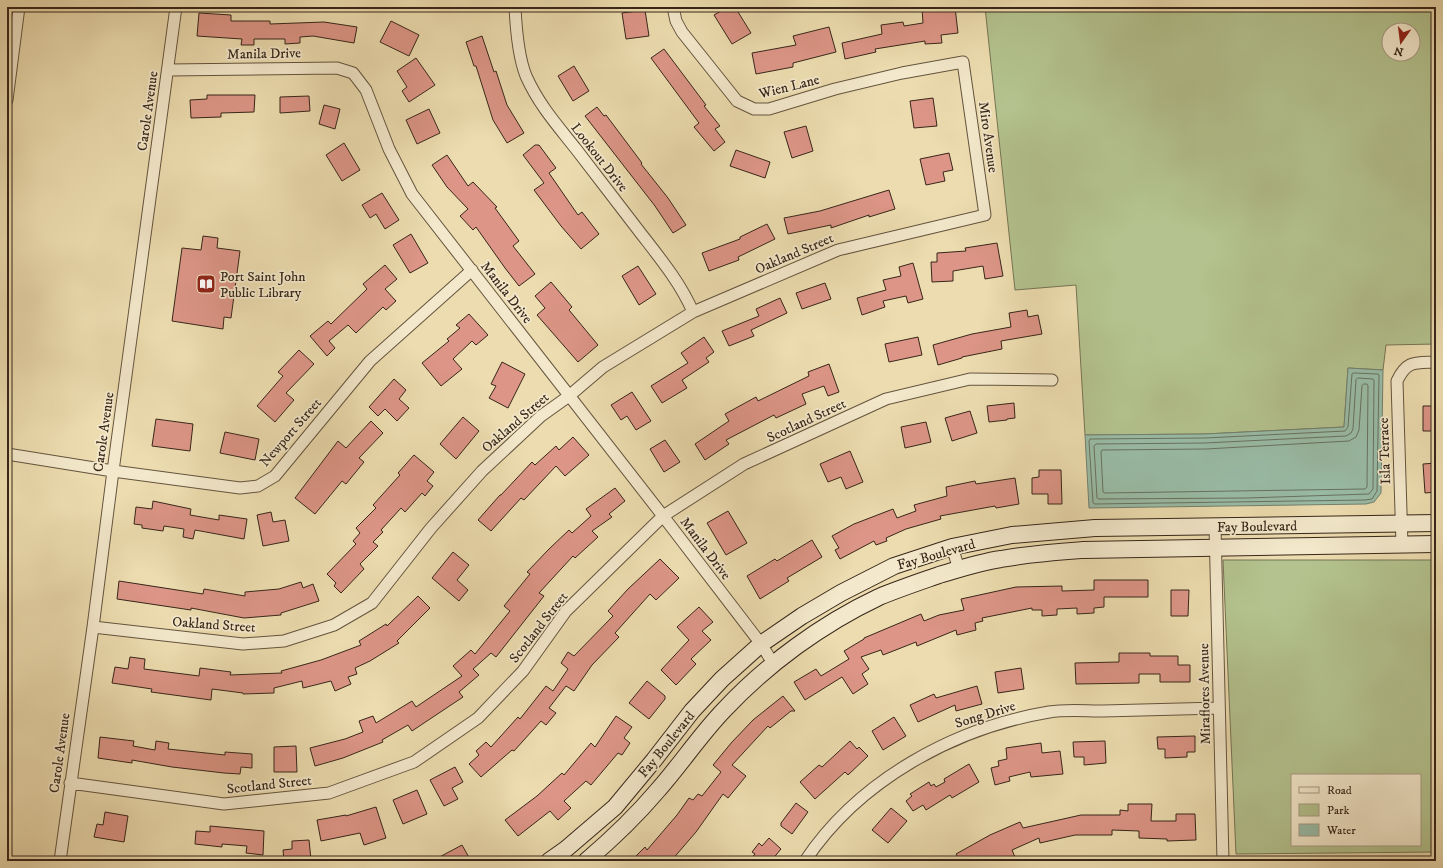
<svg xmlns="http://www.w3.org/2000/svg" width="1443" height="868" viewBox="0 0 1443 868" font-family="'IM FELL DW Pica',serif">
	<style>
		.green { fill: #b3c28e; stroke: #757454; fill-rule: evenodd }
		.water { fill: #99bca7; stroke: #72806e }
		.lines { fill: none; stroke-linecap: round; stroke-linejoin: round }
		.shore { stroke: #687160; stroke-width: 1 }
		.building { fill: #dc9586; stroke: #372619 }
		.minor-casing { stroke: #64543e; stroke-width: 13 }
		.secondary-casing { stroke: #372619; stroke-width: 18 }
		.minor { stroke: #f3e8cb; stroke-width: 11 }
		.secondary { stroke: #f3e8cb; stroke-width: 16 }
		.labels { text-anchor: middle; stroke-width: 3.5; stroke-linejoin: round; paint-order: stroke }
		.street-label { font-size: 14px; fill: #372619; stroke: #f3e8cb }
		.poi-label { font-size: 14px; fill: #372619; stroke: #f3e8cb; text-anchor: start }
	</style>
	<rect width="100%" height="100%" fill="#ecdcaf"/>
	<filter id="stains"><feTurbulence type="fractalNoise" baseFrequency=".005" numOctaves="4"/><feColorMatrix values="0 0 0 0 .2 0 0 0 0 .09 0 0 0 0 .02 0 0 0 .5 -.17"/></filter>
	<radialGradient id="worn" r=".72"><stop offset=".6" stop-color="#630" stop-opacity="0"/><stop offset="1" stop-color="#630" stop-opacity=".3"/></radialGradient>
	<path class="green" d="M985,7H1432L1431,140H1436V344L1386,345L1383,370L1348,368L1344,427L1205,434L1085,435L1076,285L1015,290ZM1389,30H1413V54H1389Z
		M1223,560H1436V852L1236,854ZM1292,775H1420V845H1292Z"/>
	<path class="water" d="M1348,368L1383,370L1381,493L1374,502L1366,504L1089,508L1085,435L1205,434L1344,427Z"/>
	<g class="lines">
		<path class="shore" d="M1354,373L1378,374L1379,375L1377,491L1372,499L1365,500L1095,504L1093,503L1089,441L1090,439L1205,438L1345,431L1348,427L1352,374Z
			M1358,378L1373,379L1374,380L1373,489L1369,494L1247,498L1099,499L1097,498L1094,446L1096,444L1205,443L1346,436L1351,433L1353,429L1356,380Z
			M1364,384H1367L1368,386L1367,487L1365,489L1105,493L1103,492L1101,452L1102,450L1206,449L1349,441L1356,437L1359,430L1362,386Z"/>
	</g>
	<path class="building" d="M728,7H735L751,33L732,44L714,15Z
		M931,7H955L958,33L941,35L942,43L925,44V41L875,49L876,52L845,59L842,43L882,34L881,25L903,22L904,26L923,23L922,8Z
		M645,10L649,36L626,39L622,13Z
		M199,13L231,15V21H270V24L324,22L357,27L354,43L313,36L300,37V43L285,44V39H254V45H241L242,39L197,36Z
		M391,21L419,35L409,56L380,42Z
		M829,27L836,52L793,63V67L756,74L752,53L796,45L793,36Z
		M482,36L494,72L496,71L507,105L524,133L507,143L493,120L476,66H474L466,42Z
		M664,49L706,105L704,106L720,126L715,129L725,142L714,151L694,127L699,123L651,58Z
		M416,58L435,85L409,102L402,91L407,87L397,71Z
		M574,66L589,91L573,101L558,76Z
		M207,95H255L254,112L221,113V117L191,118L190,100L207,99Z
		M309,96L310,111L280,113V97Z
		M933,98L937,126L914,128L910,101Z
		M324,105L340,109L335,129L319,124Z
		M597,107L604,116L606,115L642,163L641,164L668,198L686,225L673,233L655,206L585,116Z
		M429,109L440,133L417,144L406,120Z
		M806,126L813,151L792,158L784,132Z
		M344,143L360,170L342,181L326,155Z
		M535,145H539L556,168L549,173L578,215L582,212L599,234L581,249L561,226L534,190L544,183L523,155Z
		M736,150L770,162L765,178L730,166Z
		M949,153L953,170L943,172L945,181L926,185L920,159Z
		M447,155L468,186L473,182L497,207L495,208L519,241L513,246L535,274L519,286L505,268L476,227L473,230L460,216L468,209L447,187L432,165Z
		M889,190L895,209L869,217V215L831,228V225L788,234L784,218L820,211Z
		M382,193L399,220L385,229L376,214L370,218L362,205Z
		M767,224L775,239L738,257L739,260L709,271L702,253L740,239V237Z
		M411,234L428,263L410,273L393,245Z
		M203,236L218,238L217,248L240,251L231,318L224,317L223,329L172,321L182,248L201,250Z
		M997,243L1003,276L985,279L983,266L953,271V281L932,282L931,262H937V253L966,251L965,248Z
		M913,263L923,299L908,303L906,296L883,301L885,307L862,315L857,298L886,290L883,280L901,276L899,267Z
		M385,265L397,279L385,289L396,301L386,310L383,307L356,333L348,325L329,341L335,348L327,356L310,336L328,321L331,324L367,289L363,284Z
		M638,266L656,294L639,305L622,276Z
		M551,282L572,307L569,310L598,345L578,362L537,315L545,308L535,296Z
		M825,283L831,299L802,309L796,293Z
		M780,298L787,313L751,330L754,336L729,346L722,331L759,316L756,309Z
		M1027,310L1028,317L1038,315L1042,334L1001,341L1002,349L962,357V358L938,365L933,345L972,334L1011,327L1009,313Z
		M469,314L488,335L476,345L472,341L453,359L462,369L441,386L422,363L449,341L447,339L460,328L456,325Z
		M704,337L714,352L706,358L709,362L682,380L687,388L662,403L651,386L688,363L681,353Z
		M918,337L922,355L889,362L885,344Z
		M299,350L314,364L286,393L294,400L275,422L257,406L283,376L278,372Z
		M502,362L525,374L508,408L489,398L496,386L491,384Z
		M829,364L839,392L828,396L824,386L802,394L806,404L776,418L774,415L726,440L729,444L705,460L695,444L729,421L725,414L756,397L758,401L809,376L808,372Z
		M394,379L406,390L399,399L409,408L397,421L385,409L378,416L369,407Z
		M632,392L651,421L636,430L627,416L621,420L611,405Z
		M1014,403L1015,418L1007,419V420L989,422L987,406Z
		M1423,406H1436V431H1423Z
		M970,411L977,433L952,441L945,418Z
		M463,417L479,431L456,459L440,444Z
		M156,419L193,424L190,451L152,446Z
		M371,421L383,433L359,458L364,462L346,484L342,481L315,514L295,498L338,441L346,448Z
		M926,422L931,442L905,448L901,427Z
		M225,432L259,439L255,460L220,453Z
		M573,437L589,455L565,476L556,466L524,500L521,498L491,531L478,520L500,495H501L532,462L535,465L556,446L559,450Z
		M665,440L680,462L664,472L650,449Z
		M850,451L863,482L846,489L841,477L828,482L820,464Z
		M414,455L434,472L427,481L433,486L425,496L422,493L405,512L401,508L381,530L383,532L373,542L378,546L360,564L364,569L341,593L334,586L336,583L327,574L356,544L353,541L360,533L356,528L376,508L373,505L400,475L398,473Z
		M1436,463V492L1425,493L1423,464Z
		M1039,470H1061L1062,504H1048V494H1032V478L1039,477Z
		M1015,478L1019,504L996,508L995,506L940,516L941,519L906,529L886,538L887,541L876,545L874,541L840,559L835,550L839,548L832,536L854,524L893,509L897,518L916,511L914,505L947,496L946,487L975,481L976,484Z
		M615,488L625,501L609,514L612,517L592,531L598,537L575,558L573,556L539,593L544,596L496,657L491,653L473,669L479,675L459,692L463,697L412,731L408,725L382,740L383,742L343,758L315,766L310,748L345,739L363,732L359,721L373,716L376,723L412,701L416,707L462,676L453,666L471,650L475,654L510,611L504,606L530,574L527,572L549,549L569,530L572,533L591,516L586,509Z
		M153,501L191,509L190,515L219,520V515L247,519L244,539L195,530L193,539L183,537L184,529L164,526L163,531L142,528V525L134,524L136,507L152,509Z
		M728,511L747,543L726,555L707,523Z
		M271,512L273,522L285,520L289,541L263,546L257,515Z
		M812,540L822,557L787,578L789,581L760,599L747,576L775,559L777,561Z
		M453,552L469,565L457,580L468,590L459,601L432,578Z
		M660,559L679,578L656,600L650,594L615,633L619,637L592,665L574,691L566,686L549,708L556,713L546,725L541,721L514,751L512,750L481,777L469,764L479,755L476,751L486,742L491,747L518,717L520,719L546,686L553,691L568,669L561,663L568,652L574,656L613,616L608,611L628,589Z
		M1094,580H1148V597H1104V607L1094,608V613L1077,614V608L1057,609V615L1042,616V610H1032V608L982,618L983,621L975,623L976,630L957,635L956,630L917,646L916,642L883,655L881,650L861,657L869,669L862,674L868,684L853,694L842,677L805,700L794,682L816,669L821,676L849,659L844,651L864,639V638L921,614L924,621L939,615L964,610L961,599L1016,587L1062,586V591L1094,590Z
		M119,581L203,594L204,589L245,596V592L279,589L301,582L303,588L313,584L319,601L281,613V615L244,618L191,608V610L117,599Z
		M1171,590H1189L1188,616H1171Z
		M418,596L430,608L397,641L399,643L370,661L355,668L357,674L348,677L351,684L335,691L331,681L303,688L302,681L274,688V693L243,694V693L212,689L211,700L151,692L152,689L112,683L115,667L128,669L130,657L145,659L144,669L199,676L200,668L231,672L230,675L282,673L281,671L321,660L361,645L359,641L386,624L387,626Z
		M699,607L713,622L702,631L711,640L691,659L696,664L676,685L661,670L689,640L677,627Z
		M1119,653H1150V656H1178V665H1190V682H1160V674H1139V683L1076,684L1075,663L1119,662Z
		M1021,668L1024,689L998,693L995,672Z
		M647,681L665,696V699L649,719L629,703Z
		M977,686L982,704L956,711L955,705L918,722L910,705L934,694L936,698Z
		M783,696L795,711H791L770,728L768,726L732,765L746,776L728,798L723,794L696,832L671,861H631L645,847L647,850L677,815L689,798L693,800L698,794L702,796L721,772L713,765L732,742L753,720Z
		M616,716L632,727L624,738L630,743L622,755L618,753L591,785L586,781L564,801L571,808L558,820L550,811L518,836L505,820L537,796L562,773L564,775L591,743L595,747Z
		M894,717L906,736L883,750L872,731Z
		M1195,736V752H1187V757L1165,758V749H1158L1157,737Z
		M100,737L134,741L133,746L155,750L156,741L169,743L168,749L225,755V752L252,754V768L241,767L240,774L224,773L172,767L132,760V763L98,758Z
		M850,741L857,749L859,747L868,756L848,775L845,772L815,799L800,782L819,765L822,767Z
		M1105,741L1106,763L1084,765V757H1074L1073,742Z
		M1041,743L1042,753L1060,751L1063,774L1031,777L1030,772L1009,777L1010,781L995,785L991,768L999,766L998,761L1007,759L1006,748Z
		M296,746L297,772H274V747Z
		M969,764L979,782L952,798L950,795L926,810L923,805L913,811L906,801L912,796L910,794L929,782L931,786L934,784L936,787L945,782L944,779Z
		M455,767L463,782L452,788L458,799L444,806L430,780Z
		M417,790L427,814L403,824L393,800Z
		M796,803L808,812L792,834L781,826V823Z
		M1128,804H1152L1151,821H1176V814H1195L1196,840L1167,841V839L1139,838V831L1112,830V835H1075L1040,843L1039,838L1012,850L1015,857L1006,861H960L956,854L990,835L1020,822L1023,828L1081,815H1120V810L1128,811Z
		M376,807L386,838L364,845L360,833L321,841L317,820L346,815V816Z
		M891,808L907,821L888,843L872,830Z
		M105,812L128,816L124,842L94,837L97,824L103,825Z
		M210,826L264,831L263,855L246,853L247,846L222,844V847L195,844L196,831L210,832Z
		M769,838L781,849L771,861H749L755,854L752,852L759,843L762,846Z
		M309,840L311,860L284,861L283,850L292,849V841Z
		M462,845L471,861H432Z"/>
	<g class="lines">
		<g class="minor-casing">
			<path id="minor" d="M515,7C516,28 518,56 526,76C539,105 557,125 576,149C597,176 618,204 639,231C659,257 680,282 693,312
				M168,70L337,68L353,73L366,90L389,149L412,194L663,516L761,644L773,663
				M7,100L19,7
				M7,454L113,471L240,488L258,486L275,476L370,361L472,270
				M1215,526L1223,861
				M1402,545L1397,381C1407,360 1415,363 1436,362
				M952,547L959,569
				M93,627L243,644L284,641L334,625L372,603L431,528L482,471L541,416L569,396L603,367L693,312L838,250L985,215L963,62L902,73L835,89L769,109H754L737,101L682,32L676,21L673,7
				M70,783L224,804L329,793L414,762L478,718L523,671L566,611L663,516L744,464L886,399L970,379L1052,380
				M60,861L93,627L113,471L176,7
				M805,861C859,780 954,728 1049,712C1066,709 1086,711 1103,711C1142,710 1180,709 1219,708"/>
		</g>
		<g class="secondary-casing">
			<path id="secondary" d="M549,861L566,849L615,807L654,760L692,711L722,679L761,644L802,616L841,593L894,566L952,547L1012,535L1095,528L1436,523
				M586,861C612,839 636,816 658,790C681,764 700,735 724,710C767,664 822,624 879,597C898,589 919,582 939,575C959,569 980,562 1001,559C1028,554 1056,552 1083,550L1436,544"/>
		</g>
		<use href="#minor" class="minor"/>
		<use href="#secondary" class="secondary"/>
	</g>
	<defs>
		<g id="library-square" transform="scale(1)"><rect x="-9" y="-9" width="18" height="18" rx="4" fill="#8f2418" stroke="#f3e8cb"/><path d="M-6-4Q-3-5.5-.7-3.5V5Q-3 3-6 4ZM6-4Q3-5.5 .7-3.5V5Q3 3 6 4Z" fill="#fff"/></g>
	</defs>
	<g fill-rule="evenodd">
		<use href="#library-square" x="206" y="284"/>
	</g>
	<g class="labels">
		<g class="street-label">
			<text transform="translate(264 53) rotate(-1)" y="5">Manila Drive</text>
			<text transform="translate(789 86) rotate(-14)" y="5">Wien Lane</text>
			<text transform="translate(147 111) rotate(-82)" y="5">Carole Avenue</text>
			<text transform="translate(989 137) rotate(82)" y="5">Miro Avenue</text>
			<text transform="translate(600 157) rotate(52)" y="5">Lookout Drive</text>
			<text transform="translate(794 253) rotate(-23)" y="5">Oakland Street</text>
			<text transform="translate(507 292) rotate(52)" y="5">Manila Drive</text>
			<text transform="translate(806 420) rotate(-25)" y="5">Scotland Street</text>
			<text transform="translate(515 422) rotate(-41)" y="5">Oakland Street</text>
			<text transform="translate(103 432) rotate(-82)" y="5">Carole Avenue</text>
			<text transform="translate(290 432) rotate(-49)" y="5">Newport Street</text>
			<text transform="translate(1384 451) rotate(-92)" y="5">Isla Terrace</text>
			<text transform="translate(1257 526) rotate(-1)" y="5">Fay Boulevard</text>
			<text transform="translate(706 548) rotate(53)" y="5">Manila Drive</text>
			<text transform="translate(936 554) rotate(-16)" y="5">Fay Boulevard</text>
			<text transform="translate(214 624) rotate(4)" y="5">Oakland Street</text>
			<text transform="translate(538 627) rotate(-52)" y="5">Scotland Street</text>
			<text transform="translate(1204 694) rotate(-91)" y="5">Miraflores Avenue</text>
			<text transform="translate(985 714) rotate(-17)" y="5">Song Drive</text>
			<text transform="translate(666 744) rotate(-51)" y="5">Fay Boulevard</text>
			<text transform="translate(59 753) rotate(-82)" y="5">Carole Avenue</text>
			<text transform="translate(269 784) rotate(-6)" y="5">Scotland Street</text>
		</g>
		<g class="poi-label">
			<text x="220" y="281">Port Saint John<tspan x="220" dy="16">Public Library</tspan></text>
		</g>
	</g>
	<rect width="1443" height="868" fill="none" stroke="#ecdcaf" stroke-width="24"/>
	<rect x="8" y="8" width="1427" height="852" fill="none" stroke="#372619" stroke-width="2"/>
	<rect x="12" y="12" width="1419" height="844" fill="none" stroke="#372619"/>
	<rect x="1291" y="774" width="130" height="72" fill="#f3e8cb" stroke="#a89a84"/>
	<rect x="1299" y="787" width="20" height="6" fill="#f3e8cb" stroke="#a89a84"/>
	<text x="1327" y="794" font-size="12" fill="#372619">Road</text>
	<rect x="1299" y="804" width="20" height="12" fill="#b3c28e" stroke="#a89a84"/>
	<text x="1327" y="814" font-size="12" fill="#372619">Park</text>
	<rect x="1299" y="824" width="20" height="12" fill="#99bca7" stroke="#a89a84"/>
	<text x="1327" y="834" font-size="12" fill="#372619">Water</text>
	<g transform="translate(1401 42) rotate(194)"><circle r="19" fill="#f3e8cb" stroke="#a89a84"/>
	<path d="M0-3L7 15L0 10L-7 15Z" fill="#8f2418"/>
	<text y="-6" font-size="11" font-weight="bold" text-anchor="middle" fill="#372619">N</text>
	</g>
	<rect width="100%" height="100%" filter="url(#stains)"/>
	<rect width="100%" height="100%" fill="url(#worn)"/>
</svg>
